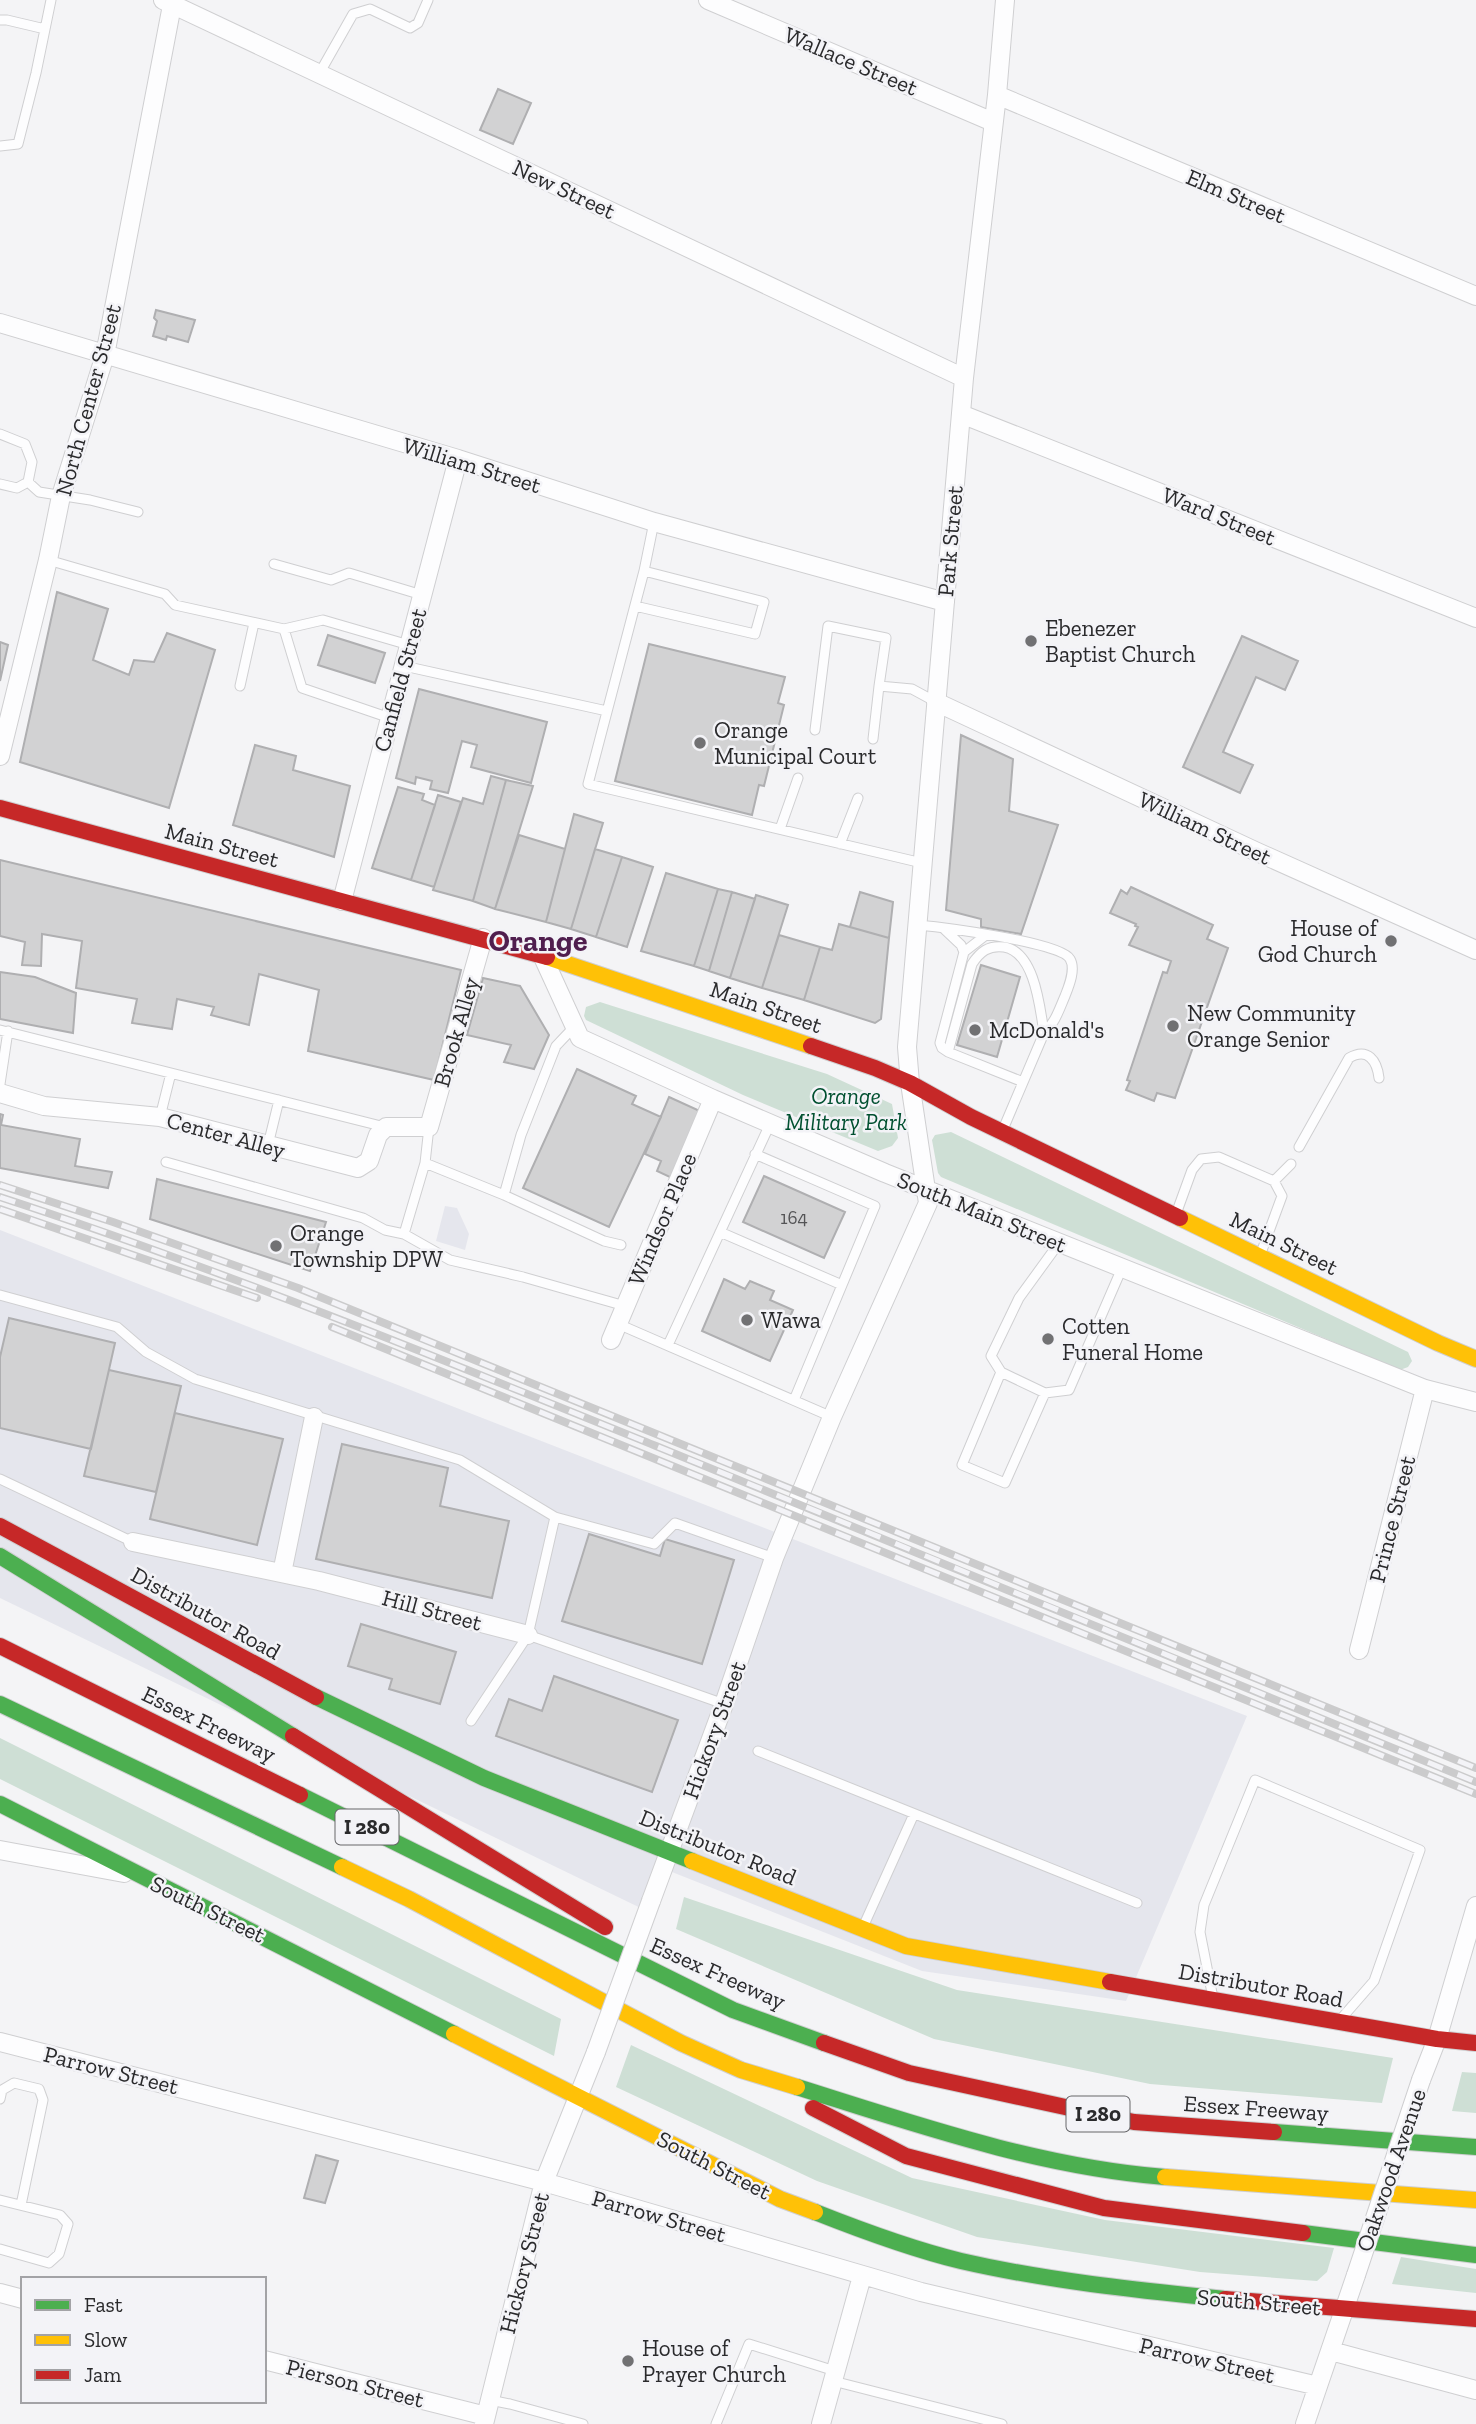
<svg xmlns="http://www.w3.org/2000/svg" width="1476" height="2424" viewBox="0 0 1476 2424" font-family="'Zilla Slab',serif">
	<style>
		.built { fill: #e5e6ed }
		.green { fill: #cedfd5 }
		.building { fill: #d2d2d3; stroke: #afafb1; stroke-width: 2 }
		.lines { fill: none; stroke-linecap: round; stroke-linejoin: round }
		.lane-casing { stroke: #cfcfd1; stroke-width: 11 }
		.street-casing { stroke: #cfcfd1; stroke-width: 20 }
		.fast-casing { stroke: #cfcfd1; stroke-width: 18 }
		.slow-casing { stroke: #cfcfd1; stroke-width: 18 }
		.jam-casing { stroke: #cfcfd1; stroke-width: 18 }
		.lane { stroke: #fdfdfe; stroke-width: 9 }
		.street { stroke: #fdfdfe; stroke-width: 18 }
		.fast { stroke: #4caf50; stroke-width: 16 }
		.slow { stroke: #ffc107; stroke-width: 16 }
		.jam { stroke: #c62828; stroke-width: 16 }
		.rail-casing { stroke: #cbcbcc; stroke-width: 8 }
		.rail { stroke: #f3f3f7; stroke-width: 5; stroke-dasharray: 16; stroke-linecap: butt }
		.street-bridge-casing { stroke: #cfcfd1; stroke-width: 20; stroke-linecap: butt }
		.street-bridge { stroke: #fdfdfe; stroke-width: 18 }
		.poi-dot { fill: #717173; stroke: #f3f3f7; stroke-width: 2.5 }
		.labels { text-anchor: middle; stroke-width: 5; stroke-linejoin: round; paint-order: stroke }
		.number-label { font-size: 19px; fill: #545456 }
		.shield { fill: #f3f3f7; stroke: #666669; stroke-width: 2 }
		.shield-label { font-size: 21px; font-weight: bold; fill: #2a2a2c }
		.street-label { font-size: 23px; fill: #2a2a2c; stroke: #f3f3f7 }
		.poi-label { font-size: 23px; fill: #2a2a2c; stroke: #f3f3f7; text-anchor: start }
		.park-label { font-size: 23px; font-style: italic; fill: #015030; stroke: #f3f3f7 }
		.district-label { font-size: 30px; font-weight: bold; fill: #501e4e; stroke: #f3f3f7 }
	</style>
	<rect width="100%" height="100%" fill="#f4f4f6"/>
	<path class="built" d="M445,1206L457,1208L469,1234L465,1250L436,1241Z
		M0,1230L1247,1716L1126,2001L922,1971L672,1872L653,1914L0,1598Z"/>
	<path class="green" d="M600,1002L827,1074L892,1104L898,1138L892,1146L878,1151L743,1095L586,1020L584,1016L586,1007Z
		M951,1132L1408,1352L1412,1361L1408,1367L1400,1370L941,1177L938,1173L932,1140L935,1135Z
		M0,1738L561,2019L554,2056L0,1779Z
		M684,1897L957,1990L1393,2058L1382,2103L1150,2084L934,2039L676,1929Z
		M631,2045L912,2178L1105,2220L1334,2248L1327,2272L1317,2281L1200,2272L977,2237L817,2181L616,2087Z
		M1462,2072L1476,2073V2113L1452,2111Z
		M1401,2257L1476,2269V2293L1392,2284Z"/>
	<path class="building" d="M498,89L531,103L513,144L480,130Z
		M156,310L195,320L188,342L167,336L166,340L153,336L157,321L154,318Z
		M57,592L108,609L93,660L129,675L134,660L154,662L167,633L215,650L169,808L20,762Z
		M328,635L385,653L375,683L318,665Z
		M1242,636L1298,661L1285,690L1256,677L1223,752L1253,765L1240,793L1183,767Z
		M0,642L8,645L0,681Z
		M649,644L785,677L778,703L784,705L764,786L759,785L752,815L615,781Z
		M419,689L547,722L531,783L471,767L477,745L462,741L448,793L430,789L432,781L416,777L415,784L396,778Z
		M961,735L1013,759L1009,811L1058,825L1021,934L981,927V919L946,910Z
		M255,745L296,756L293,770L350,786L334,857L233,825Z
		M491,776L506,780L473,901L433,890L463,798L483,804Z
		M506,780L533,786L495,909L473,901Z
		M398,787L424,794L422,800L435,805L411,880L372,868Z
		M438,795L461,802L434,887L411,880Z
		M574,814L603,823L571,929L546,922Z
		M519,835L565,849L546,922L495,909Z
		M595,849L622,857L596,937L571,929Z
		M622,857L653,867L627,947L596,937Z
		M0,860L461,970L434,1080L308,1051L319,990L259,974L249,1025L211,1015L214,1007L177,999L172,1029L132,1023L137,999L76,988L82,941L42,934L41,966L22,965L25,942L0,936Z
		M666,873L718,889L694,966L641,951Z
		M1131,887L1213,925L1207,939L1228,948L1175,1098L1157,1093L1154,1101L1126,1090L1130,1081L1127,1080L1163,972L1167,973L1171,961L1129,945L1138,927L1135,926L1136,924L1110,913L1121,890L1127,894Z
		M718,889L732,892L709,971L694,966Z
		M732,892L755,899L730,978L709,971Z
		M860,892L893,902L889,938L850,927Z
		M756,895L788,905L762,988L730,978Z
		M839,924L889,938L881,1019L875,1023L804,1000L820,947L832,950Z
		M779,935L820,947L804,1000L762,988Z
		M981,965L1020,977L997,1057L957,1045Z
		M0,972L35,977L76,993L73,1033L0,1019Z
		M483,978L520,986L549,1035L534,1069L504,1062L511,1045L467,1035Z
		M577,1069L636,1096L632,1104L661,1117L609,1227L523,1188Z
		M669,1097L702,1112L674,1179L657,1171L661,1161L645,1154Z
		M0,1114L3,1115L1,1125L80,1139L75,1166L112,1172L108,1188L0,1168Z
		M764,1176L845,1212L824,1258L743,1222Z
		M157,1179L326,1222L310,1271L150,1219Z
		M724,1279L745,1289L750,1281L774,1291L770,1300L793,1310L770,1361L702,1331Z
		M9,1318L115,1343L91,1449L0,1428V1357Z
		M109,1370L181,1386L156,1492L84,1476Z
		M175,1413L283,1439L257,1545L150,1519Z
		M342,1444L448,1468L440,1506L509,1521L492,1598L316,1559Z
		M589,1534L660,1556L665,1539L734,1560L702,1664L562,1621Z
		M361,1624L456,1652L440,1704L389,1689L392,1679L348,1666Z
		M554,1676L678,1720L652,1792L496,1736L509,1699L542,1711Z
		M316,2155L338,2161L325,2203L304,2198Z"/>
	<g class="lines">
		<g class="lane-casing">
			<path id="lane" d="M0,20H7L45,29
				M319,74L353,14L370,9L410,28L418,23L428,0
				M0,146L18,144L36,73L51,0
				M0,434L25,444L32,462L28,482L17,488L0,484
				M28,482L39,492L90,500L138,512
				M48,560L165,594L175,605L284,629L323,620L409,645
				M274,564L331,580L349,573L422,595
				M644,571L654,522
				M635,606L755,634L764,602L644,571L588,784L922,863
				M284,629L302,688L390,718
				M404,666L607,711
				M240,686L254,623
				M815,730L828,626L886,638L879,686L912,689L936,702
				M873,739L879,686
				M780,829L798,778
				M840,844L858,798
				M917,925C940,927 1061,942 1070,959C1076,969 1069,986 1065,996C1059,1010 1055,1023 1044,1033L1004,1127
				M943,928L961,945L964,952L940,1043L942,1048L948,1052L1023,1082
				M964,952L986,935
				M574,1027L556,1046L521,1135L504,1195L604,1241L621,1245
				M0,1030L385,1127
				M948,1052L972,964C980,952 988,945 1004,947C1035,952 1040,1008 1044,1033
				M0,1084L8,1031
				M160,1117L171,1073
				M429,1127L425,1163L504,1195
				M268,1145L279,1100
				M1299,1147L1349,1058C1368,1047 1377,1061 1379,1078
				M755,1154L875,1206L794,1400
				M166,1162L363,1218L385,1230L404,1234L450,1260L523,1277L625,1306
				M1274,1181L1291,1164
				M1176,1214L1192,1170L1201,1159L1219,1157L1274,1181L1282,1196L1261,1253
				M720,1232L842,1285
				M404,1234L425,1163
				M1059,1243L1019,1298L991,1356L1001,1372L1045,1393L1069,1390L1122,1268
				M0,1295L117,1327L146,1352L195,1379L460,1460L555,1517L654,1544L675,1523L774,1558
				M618,1324L832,1417
				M668,1345L770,1124
				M1001,1372L962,1465L1005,1483L1045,1393
				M0,1479L133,1542
				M528,1635L724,1704
				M471,1721L528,1635L555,1517
				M758,1751L1137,1903
				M863,1927L914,1814
				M1213,1998L1200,1932L1204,1905L1255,1780L1420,1850L1374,1981L1340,2020
				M0,2099L2,2090L14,2083L39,2089L43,2100L21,2205
				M0,2200L60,2215L68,2224L59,2254L49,2263L0,2249
				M833,2381L1002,2424
				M490,2400L510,2404L583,2424
				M716,2424L749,2344L835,2371"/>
		</g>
		<g class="street-casing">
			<path id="street" d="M163,0L964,378
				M708,0L993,122
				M997,95L1476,296
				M0,323L458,459L654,522L945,602
				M961,414L1476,618
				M936,702L1255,851L1476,950
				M0,756L48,560L61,496L105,355L173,0
				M342,901L458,459
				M542,955L580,1038L713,1099L885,1173L1425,1389L1476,1402
				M0,1093L44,1106L160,1117L358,1168L369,1161L378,1135L386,1127H429L483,938
				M611,1340L713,1099
				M133,1542L319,1581L528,1635
				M282,1573L314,1417
				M1359,1650L1425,1389
				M0,1850L124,1873
				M651,1901L724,1704L774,1558L832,1417L928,1203L910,1083L907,1047L964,378L997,95L1005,0
				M0,2042L544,2182L921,2292L1318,2386
				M1421,2080L1437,2039L1476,1906
				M0,2293L23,2299
				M1331,2351L1476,2390
				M264,2360L486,2416
				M484,2424L544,2182L596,2052
				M821,2424L862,2276
				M1305,2424L1356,2275"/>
		</g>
		<g class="fast-casing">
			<path id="fast" d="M0,1556L293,1736
				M316,1697L484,1778L692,1861
				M0,1704L342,1867
				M300,1795L733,2010L824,2043
				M0,1804L454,2034
				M797,2087C918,2125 1039,2167 1165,2177
				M1274,2132L1476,2147
				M815,2212C863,2231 911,2249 961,2261C1048,2281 1137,2290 1225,2299
				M1303,2233L1476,2255"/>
		</g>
		<g class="slow-casing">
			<path id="slow" d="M547,957L811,1046
				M1180,1218L1438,1343L1476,1359
				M692,1861L906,1946L1110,1982
				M342,1867L409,1899L681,2043L741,2070L797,2087
				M454,2034L780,2199L815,2212
				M1165,2177L1476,2200"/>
		</g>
		<g class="jam-casing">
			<path id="jam" d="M0,808L547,957
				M811,1046L875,1068L910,1083L971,1117L1180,1218
				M0,1526L316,1697
				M0,1646L300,1795
				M293,1736L605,1927
				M1110,1982L1437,2039L1476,2043
				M824,2043L909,2073L1134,2122L1274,2132
				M813,2108L906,2156L1104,2208L1303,2233
				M1225,2299L1476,2319"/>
		</g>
		<use href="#lane" class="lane"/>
		<use href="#street" class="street"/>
		<use href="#fast" class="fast"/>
		<use href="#slow" class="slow"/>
		<use href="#jam" class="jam"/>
		<g class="rail-casing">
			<path id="rail" d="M0,1185L113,1222L298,1288L1476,1768
				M0,1197C223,1270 439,1358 656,1446C930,1557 1203,1670 1476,1782
				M0,1209L257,1298
				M332,1327L1476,1794"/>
		</g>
		<use href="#rail" class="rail"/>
		<g class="street-bridge-casing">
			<path id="street-bridge" d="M596,2052L651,1901
				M1356,2275L1421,2080"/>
		</g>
		<use href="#street-bridge" class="street-bridge"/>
	</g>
	<g class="poi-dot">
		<circle cx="1031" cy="641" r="7"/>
		<circle cx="700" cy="743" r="7"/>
		<circle cx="1391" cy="941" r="7"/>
		<circle cx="1173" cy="1026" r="7"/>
		<circle cx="975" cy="1030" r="7"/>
		<circle cx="276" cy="1246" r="7"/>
		<circle cx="747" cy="1320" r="7"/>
		<circle cx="1048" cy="1339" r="7"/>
		<circle cx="628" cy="2361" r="7"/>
	</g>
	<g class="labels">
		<g class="number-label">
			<text x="794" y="1224">164</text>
		</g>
		<g class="shield">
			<rect x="335.5" y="1809.5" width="63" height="35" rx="5"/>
			<rect x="1066.5" y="2096.5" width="63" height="35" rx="5"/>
		</g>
		<g class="shield-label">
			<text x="367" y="1834">I 280</text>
			<text x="1098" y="2121">I 280</text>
		</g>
		<g class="street-label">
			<text transform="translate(851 61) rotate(23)" y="8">Wallace Street</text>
			<text transform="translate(564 189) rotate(25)" y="8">New Street</text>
			<text transform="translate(1236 196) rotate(23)" y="8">Elm Street</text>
			<text transform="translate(88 400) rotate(-75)" y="8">North Center Street</text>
			<text transform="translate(472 465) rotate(17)" y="8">William Street</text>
			<text transform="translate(1219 516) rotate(22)" y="8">Ward Street</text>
			<text transform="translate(950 541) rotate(-85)" y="8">Park Street</text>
			<text transform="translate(400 680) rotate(-75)" y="8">Canfield Street</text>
			<text transform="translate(1205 828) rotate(25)" y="8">William Street</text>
			<text transform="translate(222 845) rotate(15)" y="8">Main Street</text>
			<text transform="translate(766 1007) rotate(19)" y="8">Main Street</text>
			<text transform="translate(456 1032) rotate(-74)" y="8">Brook Alley</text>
			<text transform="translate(226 1135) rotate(15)" y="8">Center Alley</text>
			<text transform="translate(982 1212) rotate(22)" y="8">South Main Street</text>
			<text transform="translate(662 1219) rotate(-67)" y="8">Windsor Place</text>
			<text transform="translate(1284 1243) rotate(26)" y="8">Main Street</text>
			<text transform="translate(1392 1519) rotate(-76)" y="8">Prince Street</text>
			<text transform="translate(432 1610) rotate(15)" y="8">Hill Street</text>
			<text transform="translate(206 1613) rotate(29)" y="8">Distributor Road</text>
			<text transform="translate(209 1724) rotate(26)" y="8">Essex Freeway</text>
			<text transform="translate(714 1730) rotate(-70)" y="8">Hickory Street</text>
			<text transform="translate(718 1847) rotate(22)" y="8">Distributor Road</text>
			<text transform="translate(208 1909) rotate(26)" y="8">South Street</text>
			<text transform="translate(718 1973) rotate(24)" y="8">Essex Freeway</text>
			<text transform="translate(1261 1985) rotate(10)" y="8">Distributor Road</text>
			<text transform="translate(111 2070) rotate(14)" y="8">Parrow Street</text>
			<text transform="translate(1256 2108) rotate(4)" y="8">Essex Freeway</text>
			<text transform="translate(714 2165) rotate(27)" y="8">South Street</text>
			<text transform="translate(1391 2170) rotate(-71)" y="8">Oakwood Avenue</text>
			<text transform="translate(659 2216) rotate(16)" y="8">Parrow Street</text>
			<text transform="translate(524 2263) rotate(-76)" y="8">Hickory Street</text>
			<text transform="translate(1259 2302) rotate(5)" y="8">South Street</text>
			<text transform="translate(1207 2360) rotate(13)" y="8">Parrow Street</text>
			<text transform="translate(355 2383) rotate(14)" y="8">Pierson Street</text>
		</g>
		<g class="poi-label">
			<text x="1045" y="636">Ebenezer<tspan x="1045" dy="26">Baptist Church</tspan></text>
			<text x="714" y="738">Orange<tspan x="714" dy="26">Municipal Court</tspan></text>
			<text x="1377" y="936" text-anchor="end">House of<tspan x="1377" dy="26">God Church</tspan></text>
			<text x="1187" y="1021">New Community<tspan x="1187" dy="26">Orange Senior</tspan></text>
			<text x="989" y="1038">McDonald's</text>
			<text x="290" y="1241">Orange<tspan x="290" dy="26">Township DPW</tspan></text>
			<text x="761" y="1328">Wawa</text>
			<text x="1062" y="1334">Cotten<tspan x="1062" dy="26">Funeral Home</tspan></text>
			<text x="642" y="2356">House of<tspan x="642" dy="26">Prayer Church</tspan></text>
		</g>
		<g class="park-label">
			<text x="846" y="1104">Orange<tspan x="846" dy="26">Military Park</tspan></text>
		</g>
		<g class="district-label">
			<text x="538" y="951">Orange</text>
		</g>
	</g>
	<rect x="21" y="2277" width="245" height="126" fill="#f3f3f7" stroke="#a3a3a6" stroke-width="2"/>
	<rect x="35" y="2300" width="35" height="10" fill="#4caf50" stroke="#a3a3a6" stroke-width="2"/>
	<text x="84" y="2312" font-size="21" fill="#2a2a2c">Fast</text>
	<rect x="35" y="2335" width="35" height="10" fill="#ffc107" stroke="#a3a3a6" stroke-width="2"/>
	<text x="84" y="2347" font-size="21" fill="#2a2a2c">Slow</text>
	<rect x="35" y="2370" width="35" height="10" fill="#c62828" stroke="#a3a3a6" stroke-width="2"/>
	<text x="84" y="2382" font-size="21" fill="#2a2a2c">Jam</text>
</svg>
